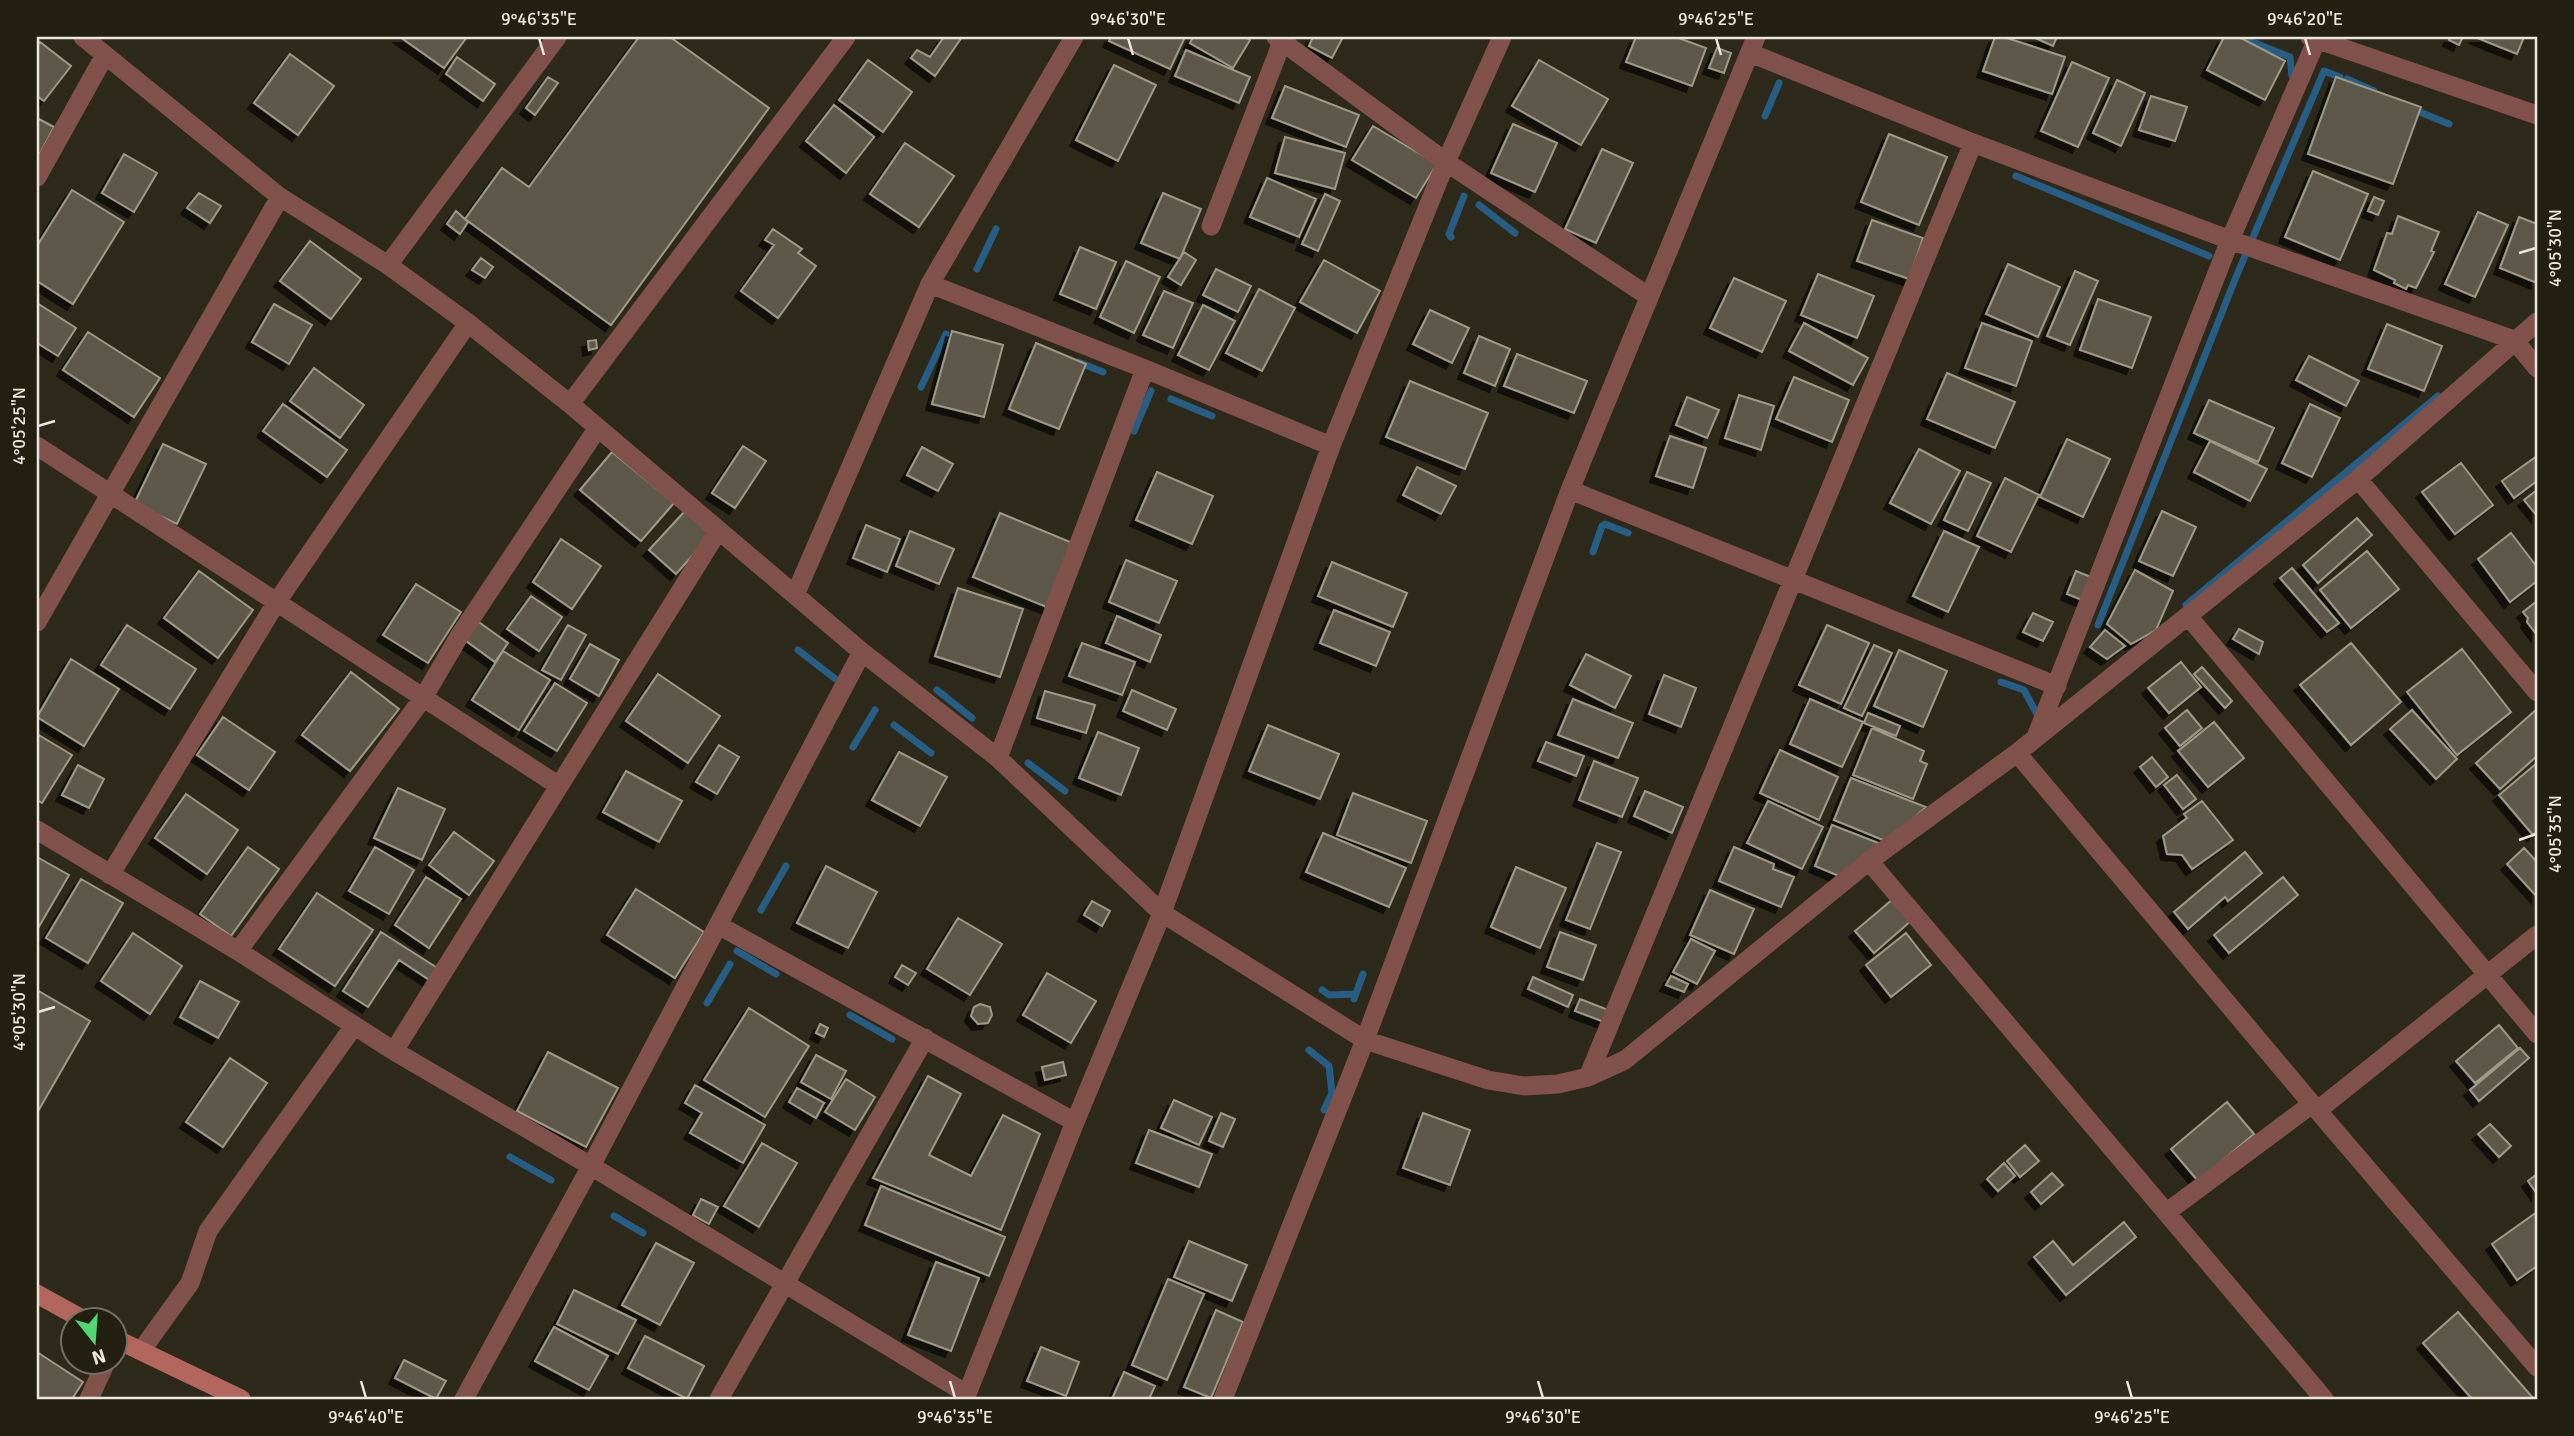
<svg xmlns="http://www.w3.org/2000/svg" width="2574" height="1436" viewBox="0 0 2574 1436" font-family="Signika,sans-serif">
	<style>
		.lines { fill: none; stroke-linecap: round; stroke-linejoin: round }
		.stream { stroke: #275e85; stroke-width: 7 }
		.building { fill: #5d5949; stroke: #9e9a88; stroke-width: 2; filter: url(#shadow) }
		.minor { stroke: #81514c; stroke-width: 19 }
		.secondary { stroke: #b2665e; stroke-width: 19 }
		.ticks { fill: none; stroke: #e9e7de; stroke-width: 2.5 }
		.neatline { fill: none; stroke: #e9e7de; stroke-width: 2.5 }
		.ticks-label { font-size: 18px; text-anchor: middle; fill: #e9e7de }
	</style>
	<defs>
		<filter id="shadow"><feDropShadow dx="-6" dy="6" stdDeviation="0" flood-color="#0009"/></filter>
	</defs>
	<rect width="100%" height="100%" fill="#2d291b"/>
	<g class="lines">
		<path class="stream" d="M2240,37L2290,57L2292,76
			M2347,79L2374,91
			M2410,108L2449,124
			M1765,116L1779,83
			M2016,176L2209,256
			M1479,205L1515,233
			M1451,237L1449,234L1464,196
			M977,269L996,229
			M1078,362L1103,372
			M921,387L946,334
			M1171,399L1212,416
			M1134,431L1151,391
			M1605,524L1628,533
			M1593,552L1602,526
			M2186,605L2438,396
			M2098,625L2236,277L2324,71L2340,77
			M798,650L842,684
			M2001,682L2024,690L2039,718
			M937,690L972,718
			M894,725L931,753
			M853,747L875,710
			M1028,763L1065,791
			M761,910L786,866
			M737,951L776,974
			M1322,990L1329,995L1354,994
			M1354,999L1363,974
			M707,1003L730,964
			M850,1015L892,1039
			M1309,1050L1329,1066L1332,1093L1324,1110
			M510,1157L551,1180
			M614,1216L643,1233"/>
	</g>
	<path class="building" d="M400,37H467L444,68Z
		M639,37H670L769,108L611,325L465,219L502,168L529,187Z
		M944,37H962L935,76L911,58L917,50L930,57Z
		M1111,37H1185L1170,69L1109,41Z
		M1193,37H1245L1250,40L1233,68L1190,43Z
		M1313,37H1343L1332,58L1309,46Z
		M1636,37H1676L1706,48L1692,86L1626,62Z
		M1995,37H2004L2065,57L2052,94L1983,71Z
		M2033,37H2057L2053,46Z
		M2224,37H2239L2285,61L2265,100L2207,70Z
		M2450,37H2463L2459,45L2449,40Z
		M2475,37H2524L2517,54Z
		M40,42L71,66L44,101L37,96V47Z
		M1717,48L1731,53L1724,73L1709,68Z
		M1186,50L1250,77L1239,103L1175,76Z
		M290,54L334,86L298,135L254,103Z
		M457,57L495,84L483,101L446,74Z
		M868,60L912,92L883,132L839,100Z
		M1539,60L1608,99L1581,145L1512,106Z
		M2072,62L2109,78L2078,147L2041,131Z
		M1114,65L1156,85L1118,161L1076,140Z
		M548,77L558,83L535,115L526,108Z
		M2336,77L2421,107L2393,184L2308,154Z
		M2117,80L2145,93L2121,146L2093,133Z
		M1285,86L1359,115L1346,147L1272,118Z
		M2151,96L2187,107L2175,141L2139,130Z
		M834,105L874,137L846,173L806,141Z
		M37,118L54,127L37,159Z
		M1513,124L1557,143L1535,192L1491,173Z
		M1373,126L1437,164L1416,198L1352,160Z
		M1889,134L1947,157L1919,225L1861,202Z
		M1285,137L1345,153L1335,189L1275,173Z
		M905,143L954,176L919,227L870,194Z
		M1602,149L1633,163L1596,243L1565,229Z
		M124,154L157,173L134,212L102,193Z
		M2313,171L2368,194L2340,260L2285,237Z
		M1267,178L1316,199L1299,237L1250,217Z
		M72,190L124,222L73,304L37,281V246Z
		M199,193L221,206L210,223L187,208Z
		M1163,193L1201,209L1180,259L1141,243Z
		M1325,194L1340,201L1318,251L1302,244Z
		M2374,197L2384,201L2378,215L2368,211Z
		M456,211L468,222L460,234L447,224Z
		M2478,212L2508,225L2475,297L2445,284Z
		M2398,216L2439,232L2431,251L2434,252L2416,288L2408,285L2406,289L2394,283L2395,280L2374,270L2387,233L2392,234Z
		M2519,217L2537,224V283L2500,268Z
		M1872,220L1923,238L1909,279L1857,261Z
		M773,229L802,249L798,253L816,266L778,318L741,291L774,245L765,240Z
		M310,241L361,279L331,319L280,281Z
		M1080,247L1116,262L1096,309L1060,294Z
		M1184,252L1196,260L1181,285L1168,277Z
		M481,258L493,267L485,278L472,270Z
		M1324,260L1380,291L1357,333L1300,302Z
		M1126,261L1160,277L1134,333L1100,317Z
		M2008,264L2060,287L2038,337L1986,314Z
		M1216,269L1251,286L1238,312L1203,295Z
		M2075,271L2098,281L2070,345L2047,336Z
		M1818,274L1874,296L1857,338L1801,315Z
		M1734,278L1786,301L1762,352L1710,328Z
		M1259,289L1295,308L1262,371L1226,353Z
		M1164,291L1193,303L1173,348L1143,335Z
		M2098,299L2151,317L2132,368L2080,350Z
		M37,303L76,328L58,356L37,343Z
		M274,304L312,325L289,364L252,342Z
		M1203,305L1235,321L1209,370L1178,355Z
		M1430,310L1469,328L1452,363L1413,344Z
		M1804,323L1868,358L1853,385L1789,351Z
		M1982,323L2032,341L2016,386L1965,368Z
		M2387,324L2442,346L2424,391L2368,369Z
		M952,331L1003,345L984,417L932,404Z
		M88,332L160,378L134,417L63,370Z
		M1479,336L1510,349L1495,386L1464,373Z
		M596,340L597,348L589,350L588,341Z
		M1036,343L1086,364L1059,429L1009,409Z
		M1517,354L1587,381L1574,413L1504,386Z
		M2309,356L2359,381L2346,406L2296,380Z
		M314,368L364,405L340,438L290,401Z
		M1947,373L2015,402L1995,448L1927,419Z
		M1794,377L1849,400L1832,442L1776,419Z
		M1410,381L1488,413L1465,469L1386,437Z
		M1739,395L1774,406L1761,450L1725,438Z
		M1687,397L1719,410L1707,438L1676,425Z
		M2209,400L2274,428L2258,462L2194,433Z
		M283,404L347,450L327,477L263,431Z
		M2310,404L2340,418L2312,477L2282,463Z
		M1670,436L1706,448L1693,488L1656,476Z
		M2067,439L2110,459L2083,517L2040,497Z
		M2210,441L2267,469L2250,501L2194,472Z
		M163,444L206,464L177,524L134,504Z
		M743,446L766,461L735,508L712,493Z
		M922,447L953,464L938,491L907,475Z
		M1919,449L1960,471L1931,524L1890,503Z
		M612,452L674,503L641,541L580,490Z
		M2537,456V481L2514,498L2502,481Z
		M2461,463L2493,505L2455,534L2422,492Z
		M1417,467L1456,486L1441,514L1403,495Z
		M1157,472L1213,496L1192,544L1136,520Z
		M1967,472L1991,483L1968,531L1944,520Z
		M2005,478L2039,495L2011,552L1977,536Z
		M2537,490V516L2524,500Z
		M685,511L711,535L676,574L649,550Z
		M2162,511L2196,527L2173,576L2139,561Z
		M1000,513L1075,544L1049,608L973,577Z
		M2357,518L2372,535L2318,583L2303,565Z
		M866,525L900,539L887,572L853,558Z
		M910,531L954,549L939,584L896,566Z
		M1944,531L1979,547L1948,612L1913,596Z
		M2511,533L2537,567V581L2510,602L2478,559Z
		M561,539L601,566L572,609L533,582Z
		M2367,551L2399,589L2351,628L2320,590Z
		M1126,560L1177,581L1159,623L1109,602Z
		M1332,562L1407,593L1393,627L1318,596Z
		M2292,568L2339,623L2327,632L2280,578Z
		M2135,570L2173,591L2156,630L2131,644L2107,624Z
		M199,571L253,610L218,658L164,618Z
		M2076,571L2096,579L2087,602L2067,594Z
		M416,584L461,612L428,663L383,635Z
		M958,588L1023,609L1000,677L935,656Z
		M531,596L562,617L539,651L507,629Z
		M2537,601V635L2527,622L2528,618L2523,612Z
		M1334,610L1390,632L1376,666L1320,643Z
		M2033,613L2053,622L2043,641L2023,632Z
		M1117,616L1161,635L1150,662L1106,643Z
		M476,620L508,643L495,662L462,638Z
		M127,625L196,669L170,709L101,665Z
		M568,625L586,635L561,680L542,670Z
		M1827,625L1869,643L1841,704L1799,685Z
		M2239,629L2263,642L2259,654L2233,639Z
		M2105,630L2125,646L2107,659L2090,647Z
		M1082,643L1135,662L1122,695L1069,676Z
		M2351,643L2401,702L2351,745L2300,685Z
		M590,644L619,660L599,696L570,679Z
		M1874,645L1892,653L1862,716L1844,708Z
		M2462,649L2511,712L2457,755L2407,692Z
		M1899,650L1947,671L1923,727L1874,706Z
		M503,651L550,680L519,730L472,700Z
		M1586,654L1631,676L1615,708L1570,685Z
		M71,659L119,689L84,746L37,717Z
		M2181,662L2201,687L2169,713L2148,688Z
		M2202,667L2232,701L2225,708L2194,674Z
		M351,672L399,709L350,771L302,735Z
		M658,674L720,716L688,763L626,721Z
		M1664,675L1696,688L1681,727L1649,714Z
		M555,683L587,703L557,751L524,731Z
		M1132,690L1176,709L1167,730L1123,711Z
		M1045,691L1095,705L1086,733L1037,718Z
		M1573,699L1633,723L1618,758L1558,735Z
		M1810,699L1863,722L1842,767L1790,744Z
		M2537,709V756L2500,789L2476,763Z
		M2187,710L2202,728L2180,746L2165,728Z
		M2412,710L2457,759L2436,779L2390,729Z
		M1868,713L1900,726L1896,736L1864,723Z
		M223,717L275,752L249,790L197,755Z
		M2214,722L2244,758L2208,787L2178,751Z
		M1268,725L1339,754L1320,799L1249,771Z
		M1872,728L1924,751L1920,761L1927,764L1913,799L1853,775Z
		M1098,732L1139,748L1121,795L1079,778Z
		M37,734L72,755L42,803L37,800Z
		M1546,742L1584,756L1576,776L1538,761Z
		M719,745L739,757L717,794L696,782Z
		M1780,750L1838,777L1819,820L1760,793Z
		M899,752L947,777L920,826L872,800Z
		M2152,757L2168,777L2156,787L2140,767Z
		M1594,761L1638,778L1622,817L1579,800Z
		M2537,763V831L2533,835L2499,795Z
		M78,765L104,779L89,808L62,795Z
		M626,771L682,801L659,842L603,812Z
		M2177,775L2196,799L2183,809L2164,785Z
		M1851,778L1926,807L1888,842L1834,820Z
		M398,788L445,809L422,860L374,838Z
		M1645,791L1683,807L1672,833L1634,816Z
		M1353,793L1427,821L1411,863L1337,835Z
		M186,794L238,830L207,874L155,838Z
		M1768,801L1823,827L1802,869L1747,843Z
		M2202,801L2233,840L2192,869L2182,855L2167,854L2163,836L2187,818L2184,814Z
		M1832,825L1881,844L1844,878L1815,866Z
		M454,832L494,861L469,895L429,865Z
		M1323,833L1406,868L1389,907L1306,872Z
		M1597,843L1621,852L1590,929L1566,920Z
		M248,847L279,869L231,936L200,914Z
		M375,847L414,870L389,914L349,891Z
		M1734,847L1774,864L1773,869L1794,877L1781,907L1719,881Z
		M2524,848L2537,862V897L2507,864Z
		M2245,852L2262,873L2228,901L2225,897L2188,929L2174,912Z
		M37,857L69,875L37,930Z
		M826,866L877,892L848,948L797,923Z
		M1516,867L1566,888L1540,948L1491,927Z
		M426,877L461,899L429,948L395,925Z
		M2283,877L2298,895L2229,953L2214,935Z
		M81,879L123,903L88,963L46,938Z
		M636,889L704,932L675,978L607,935Z
		M1710,890L1754,909L1734,954L1690,935Z
		M317,893L373,930L335,986L279,949Z
		M1893,899L1911,921L1874,953L1855,931Z
		M1092,901L1110,911L1102,926L1084,915Z
		M958,918L1002,944L970,995L927,969Z
		M381,932L439,969L431,981L399,960L368,1007L343,991Z
		M1560,932L1596,945L1583,980L1547,967Z
		M133,933L182,966L150,1014L101,981Z
		M1906,933L1931,965L1891,997L1866,965Z
		M1691,939L1715,951L1697,984L1673,972Z
		M902,965L916,973L908,985L895,977Z
		M1047,973L1096,1001L1071,1043L1023,1015Z
		M1671,976L1688,984L1684,992L1666,985Z
		M1533,977L1573,995L1568,1007L1528,989Z
		M200,981L239,1002L218,1038L180,1017Z
		M37,990L90,1021L37,1113Z
		M1580,999L1611,1011L1607,1023L1575,1011Z
		M980,1004L990,1007L992,1015L988,1023L978,1024L971,1016L974,1007Z
		M749,1008L809,1046L765,1117L704,1080Z
		M820,1024L828,1028L824,1037L816,1033Z
		M2499,1025L2518,1048L2475,1083L2456,1061Z
		M2520,1048L2529,1058L2479,1101L2470,1090Z
		M548,1052L618,1088L586,1147L517,1111Z
		M816,1055L846,1071L831,1099L801,1082Z
		M230,1058L267,1083L223,1147L186,1122Z
		M1063,1062L1066,1075L1045,1080L1042,1067Z
		M928,1076L961,1094L929,1155L971,1176L1003,1115L1040,1134L1001,1230L873,1178Z
		M846,1079L875,1097L855,1130L825,1112Z
		M695,1085L765,1125L743,1163L690,1133L702,1113L685,1103Z
		M797,1088L824,1103L816,1118L789,1102Z
		M1174,1100L1212,1117L1199,1145L1161,1128Z
		M2227,1102L2254,1134L2198,1181L2171,1149Z
		M1221,1113L1235,1119L1223,1147L1209,1141Z
		M1423,1113L1470,1130L1450,1185L1403,1168Z
		M2490,1124L2511,1146L2499,1157L2478,1134Z
		M1149,1130L1212,1154L1199,1187L1136,1163Z
		M762,1143L797,1163L759,1227L724,1206Z
		M2025,1145L2039,1161L2020,1177L2007,1161Z
		M2004,1163L2015,1176L1998,1191L1987,1179Z
		M2052,1173L2063,1185L2041,1204L2031,1192Z
		M2537,1174V1194L2528,1181Z
		M881,1186L1005,1237L989,1276L865,1225Z
		M701,1199L718,1207L709,1224L693,1215Z
		M2537,1212V1266L2517,1280L2492,1244Z
		M2124,1222L2136,1237L2066,1295L2034,1257L2053,1241L2073,1265Z
		M1189,1241L1247,1265L1232,1301L1174,1277Z
		M656,1243L694,1263L660,1325L622,1305Z
		M936,1262L979,1278L951,1351L908,1335Z
		M1168,1279L1204,1294L1167,1380L1132,1365Z
		M574,1290L636,1320L618,1354L557,1324Z
		M1216,1310L1243,1322L1211,1398L1184,1387Z
		M2458,1312L2534,1399H2472L2423,1343Z
		M554,1327L608,1356L589,1390L535,1361Z
		M645,1336L704,1366L687,1399L628,1368Z
		M1041,1347L1079,1362L1066,1396L1027,1381Z
		M37,1352L83,1382L72,1399H37Z
		M404,1360L446,1381L436,1399L395,1378Z
		M1124,1372L1155,1386L1149,1399H1112Z"/>
	<g class="lines">
		<path class="minor" d="M83,37L280,197
			M1276,37L1446,162L1648,296
			M2310,37L2537,115
			M1750,53L1973,143L2230,240L2514,340L2537,368
			M37,177L105,55
			M1211,226L1282,42
			M388,265L557,37
			M930,284L1145,369L1331,446
			M570,404L846,37
			M37,446L559,786
			M2358,479L2537,692
			M1570,490L2057,686
			M795,595L930,284L1074,37
			M2188,616L2537,1034
			M37,622L280,197L388,265L468,323L570,404L862,652L998,758L1162,913L1365,1040L1488,1080L1524,1086L1558,1084L1588,1077L1625,1060L1869,861L2017,753L2358,479L2537,322
			M2036,737L2230,240L2318,37
			M2017,753L2312,1104L2537,1367
			M998,758L1145,369
			M37,830L238,951L394,1051L591,1166L967,1394
			M1869,861L2324,1399
			M110,875L276,603L468,323
			M718,925L1075,1122
			M238,951L423,698L460,635L597,429
			M394,1051L718,531
			M1588,1077L1973,143
			M2318,1110L2537,935
			M2167,1212L2312,1104
			M141,1351L190,1283L208,1231L354,1026
			M89,1399L106,1362
			M464,1399L591,1166L862,652
			M719,1399L925,1038
			M965,1399L1075,1122L1162,913L1331,446L1446,162L1502,37
			M1223,1399L1365,1040L1570,490L1756,37"/>
		<path class="secondary" d="M37,1294L84,1320
			M116,1339L241,1399"/>
	</g>
	<path class="ticks" d="M539,38L544,55M1128,38L1133,55M1716,38L1721,55M2305,38L2310,55M2519,253L2536,248M38,426L55,421M2519,840L2536,834M38,1012L55,1007M361,1381L366,1398M950,1381L955,1398M1538,1381L1543,1398M2127,1381L2132,1398"/>
	<rect width="2574" height="1436" fill="none" stroke="#232011" stroke-width="77"/>
	<g transform="translate(94 1341) rotate(163)"><circle r="33" fill="#232011" stroke="#727063" stroke-width="2"/>
	<path d="M0-5L12 26L0 18L-12 26Z" fill="#51d674"/>
	<text y="-10" font-size="19" font-weight="bold" text-anchor="middle" fill="#e9e7de">N</text>
	</g>
	<rect x="38" y="38" width="2498" height="1360" class="neatline"/>
	<g class="ticks-label">
		<text x="539" y="25">9°46'35"E</text>
		<text x="1128" y="25">9°46'30"E</text>
		<text x="1716" y="25">9°46'25"E</text>
		<text x="2305" y="25">9°46'20"E</text>
		<text transform="translate(2555 248) rotate(-90)" y="6">4°05'30"N</text>
		<text transform="translate(19 426) rotate(-90)" y="6">4°05'25"N</text>
		<text transform="translate(2555 834) rotate(-90)" y="6">4°05'35"N</text>
		<text transform="translate(19 1012) rotate(-90)" y="6">4°05'30"N</text>
		<text x="366" y="1423">9°46'40"E</text>
		<text x="955" y="1423">9°46'35"E</text>
		<text x="1543" y="1423">9°46'30"E</text>
		<text x="2132" y="1423">9°46'25"E</text>
	</g>
</svg>
